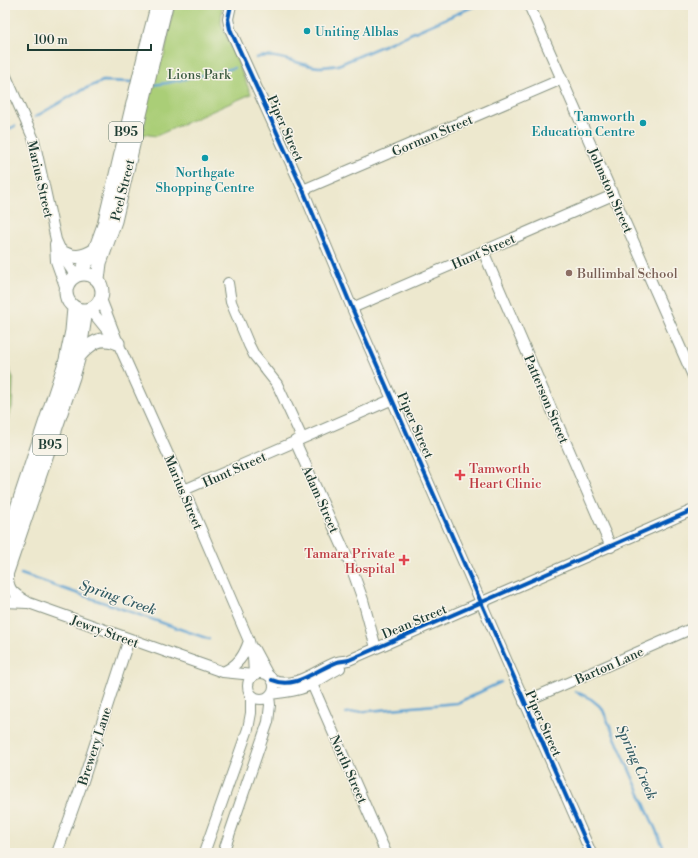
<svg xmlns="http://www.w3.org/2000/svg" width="698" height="858" viewBox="0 0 698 858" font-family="'Libre Bodoni',serif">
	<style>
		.green { fill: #aace77; stroke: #648656 }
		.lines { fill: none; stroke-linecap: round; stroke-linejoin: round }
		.stream { stroke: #5ba1d1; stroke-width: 2.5 }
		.minor-casing { stroke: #869281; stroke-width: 12 }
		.major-casing { stroke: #869281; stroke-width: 15 }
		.minor { stroke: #fff; stroke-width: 10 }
		.major { stroke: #fff; stroke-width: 13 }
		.cycleway-casing { stroke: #f7f3e8; stroke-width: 6 }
		.cycleway { stroke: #0057b8; stroke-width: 4 }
		.culture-dot { fill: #0f9aa8; stroke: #f7f3e8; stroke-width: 1.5 }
		.education-dot { fill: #8d6e63; stroke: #f7f3e8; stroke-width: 1.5 }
		.health-dot { fill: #e0444e; stroke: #f7f3e8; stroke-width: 1.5 }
		.labels { text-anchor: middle; stroke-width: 3; stroke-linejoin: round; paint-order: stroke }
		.shield { fill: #f7f3e8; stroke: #60746a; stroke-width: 1 }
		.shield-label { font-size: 12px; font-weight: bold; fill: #1f3d34 }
		.culture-label { font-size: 13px; fill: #0d838f; stroke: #f7f3e8; text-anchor: start }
		.park-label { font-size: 13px; fill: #3b5a41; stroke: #f7f3e8 }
		.street-label { font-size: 13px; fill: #1f3d34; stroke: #f7f3e8 }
		.education-label { font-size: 13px; fill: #785e54; stroke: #f7f3e8; text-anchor: start }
		.health-label { font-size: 13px; fill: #be3a42; stroke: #f7f3e8; text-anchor: start }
		.water-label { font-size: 14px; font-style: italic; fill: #315b63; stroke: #f7f3e8 }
	</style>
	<rect width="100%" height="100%" fill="#f7f3e8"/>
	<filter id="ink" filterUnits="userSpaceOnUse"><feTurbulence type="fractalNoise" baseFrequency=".025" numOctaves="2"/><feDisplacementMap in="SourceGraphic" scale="8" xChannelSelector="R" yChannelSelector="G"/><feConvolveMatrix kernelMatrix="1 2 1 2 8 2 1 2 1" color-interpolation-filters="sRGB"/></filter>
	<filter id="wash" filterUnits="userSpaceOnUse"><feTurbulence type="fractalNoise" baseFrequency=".012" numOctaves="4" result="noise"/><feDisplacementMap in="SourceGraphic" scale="16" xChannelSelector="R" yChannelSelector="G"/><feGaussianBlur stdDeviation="0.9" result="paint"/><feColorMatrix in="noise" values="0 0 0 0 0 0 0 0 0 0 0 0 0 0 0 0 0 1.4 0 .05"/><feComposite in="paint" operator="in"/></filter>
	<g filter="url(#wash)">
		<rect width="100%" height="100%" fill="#ede8ce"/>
		<path class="green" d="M174,5H222V10L221,23L251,94L156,136L137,133L157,61L164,56Z
			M5,359L13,378L12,407L5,430Z"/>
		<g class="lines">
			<path class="stream" d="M256,58C270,51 303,66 319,67C325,67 332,66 338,65L477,5
				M152,85L167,83L234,68
				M35,117L80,91L103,81L133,82
				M5,131L15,126
				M21,574L209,639
				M575,691L591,699L602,708L666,853
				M346,713L457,703L501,682"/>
		</g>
	</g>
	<g filter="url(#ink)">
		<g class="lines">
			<g class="minor-casing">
				<path id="minor" d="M231,5L228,19L230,29L303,190L352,308L591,853
					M529,5L693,376
					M5,74L34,140L56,240L65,260L75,275
					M303,190L562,79
					M55,244L56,261L66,289
					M483,251L611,547
					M228,283L231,302L249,345L254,355L277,384L302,438
					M101,299L118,343L184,490L249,641L253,656L254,675
					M352,308L613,195
					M90,309L111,335
					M295,441L349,561L363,600L376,648
					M184,490L393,399
					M8,571C7,591 13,593 29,603L223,672L253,675
					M5,602L27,603
					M254,649L268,675
					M223,672C238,665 244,656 249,641
					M248 686a13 13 0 1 1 26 0a13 13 0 1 1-26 0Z
					M272,680C296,690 315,670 337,662C341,661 345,661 349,660L693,510
					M312,684L386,853
					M271,694C285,692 300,691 312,684C322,679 330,673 340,668
					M524,702L693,628
					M57,853L83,781L129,639
					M204,853L248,729L251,713V696
					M223,853L268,722L270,705L269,696"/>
			</g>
			<g class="major-casing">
				<path id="major" d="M60,251C73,259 82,258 95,250
					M66 292a18 18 0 1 1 36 0a18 18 0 1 1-36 0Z
					M79,274L95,250L104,225L145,53L157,7
					M98,280L100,263L115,221L166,5
					M79,356C91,343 100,335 118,343
					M5,544L66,360L72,331L74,308
					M5,578L73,377L79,356L86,310"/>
			</g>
			<use href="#minor" class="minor"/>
			<use href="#major" class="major"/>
			<g class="cycleway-casing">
				<path id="cycleway" d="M231,5L228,19L230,29L303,190L352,308L591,853
					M272,680C296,690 315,670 337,662C341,661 345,661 349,660L693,510"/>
			</g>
			<use href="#cycleway" class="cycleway"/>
		</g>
	</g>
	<g class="culture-dot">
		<circle cx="307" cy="31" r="4"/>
		<circle cx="643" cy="123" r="4"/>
		<circle cx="205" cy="158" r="4"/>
	</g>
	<circle class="education-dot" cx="569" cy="273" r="4"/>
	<g class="health-dot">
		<path d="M458 469h4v4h4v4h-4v4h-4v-4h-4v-4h4z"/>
		<path d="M402 554h4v4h4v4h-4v4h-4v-4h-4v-4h4z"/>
	</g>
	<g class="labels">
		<g class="shield">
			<rect x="109" y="122" width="34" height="20" rx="3"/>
			<rect x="33" y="435" width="34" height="20" rx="3"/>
		</g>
		<g class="shield-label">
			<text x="126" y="136">B95</text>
			<text x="50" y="449">B95</text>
		</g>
		<g class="culture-label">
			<text x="315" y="36">Uniting Alblas</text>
			<text x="635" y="121" text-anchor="end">Tamworth<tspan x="635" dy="15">Education Centre</tspan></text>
			<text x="205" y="177" text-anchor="middle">Northgate<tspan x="205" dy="15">Shopping Centre</tspan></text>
		</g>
		<g class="park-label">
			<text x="199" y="79">Lions Park</text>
		</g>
		<g class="street-label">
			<text transform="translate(286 128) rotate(66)" y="5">Piper Street</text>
			<text transform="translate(432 135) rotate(-23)" y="5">Gorman Street</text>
			<text transform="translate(41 179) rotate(77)" y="5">Marius Street</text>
			<text transform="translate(122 190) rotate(-76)" y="5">Peel Street</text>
			<text transform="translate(611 190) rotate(66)" y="5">Johnston Street</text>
			<text transform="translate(483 251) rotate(-24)" y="5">Hunt Street</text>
			<text transform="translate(547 399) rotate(67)" y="5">Patterson Street</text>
			<text transform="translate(416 425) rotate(66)" y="5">Piper Street</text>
			<text transform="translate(234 469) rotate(-24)" y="5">Hunt Street</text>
			<text transform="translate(184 492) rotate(67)" y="5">Marius Street</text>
			<text transform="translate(321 499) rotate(66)" y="5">Adam Street</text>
			<text transform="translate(414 621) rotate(-23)" y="5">Dean Street</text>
			<text transform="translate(105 631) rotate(20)" y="5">Jewry Street</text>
			<text transform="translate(609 665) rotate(-24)" y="5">Barton Lane</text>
			<text transform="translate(544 723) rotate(66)" y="5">Piper Street</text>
			<text transform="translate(94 746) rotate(-72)" y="5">Brewery Lane</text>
			<text transform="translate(349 769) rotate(66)" y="5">North Street</text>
		</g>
		<g class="education-label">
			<text x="577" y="278">Bullimbal School</text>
		</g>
		<g class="health-label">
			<text x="469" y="473">Tamworth<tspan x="469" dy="15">Heart Clinic</tspan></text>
			<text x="395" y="558" text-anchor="end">Tamara Private<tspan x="395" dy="15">Hospital</tspan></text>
		</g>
		<g class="water-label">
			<text transform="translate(118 597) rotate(19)" y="5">Spring Creek</text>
			<text transform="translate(637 762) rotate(66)" y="5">Spring Creek</text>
		</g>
	</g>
	<rect width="698" height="858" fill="none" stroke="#f7f3e8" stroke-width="20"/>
	<path d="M28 44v6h123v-6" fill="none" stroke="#1f3d34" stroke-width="2"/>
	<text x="34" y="44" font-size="12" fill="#1f3d34" stroke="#f7f3e8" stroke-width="3" paint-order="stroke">100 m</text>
</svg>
